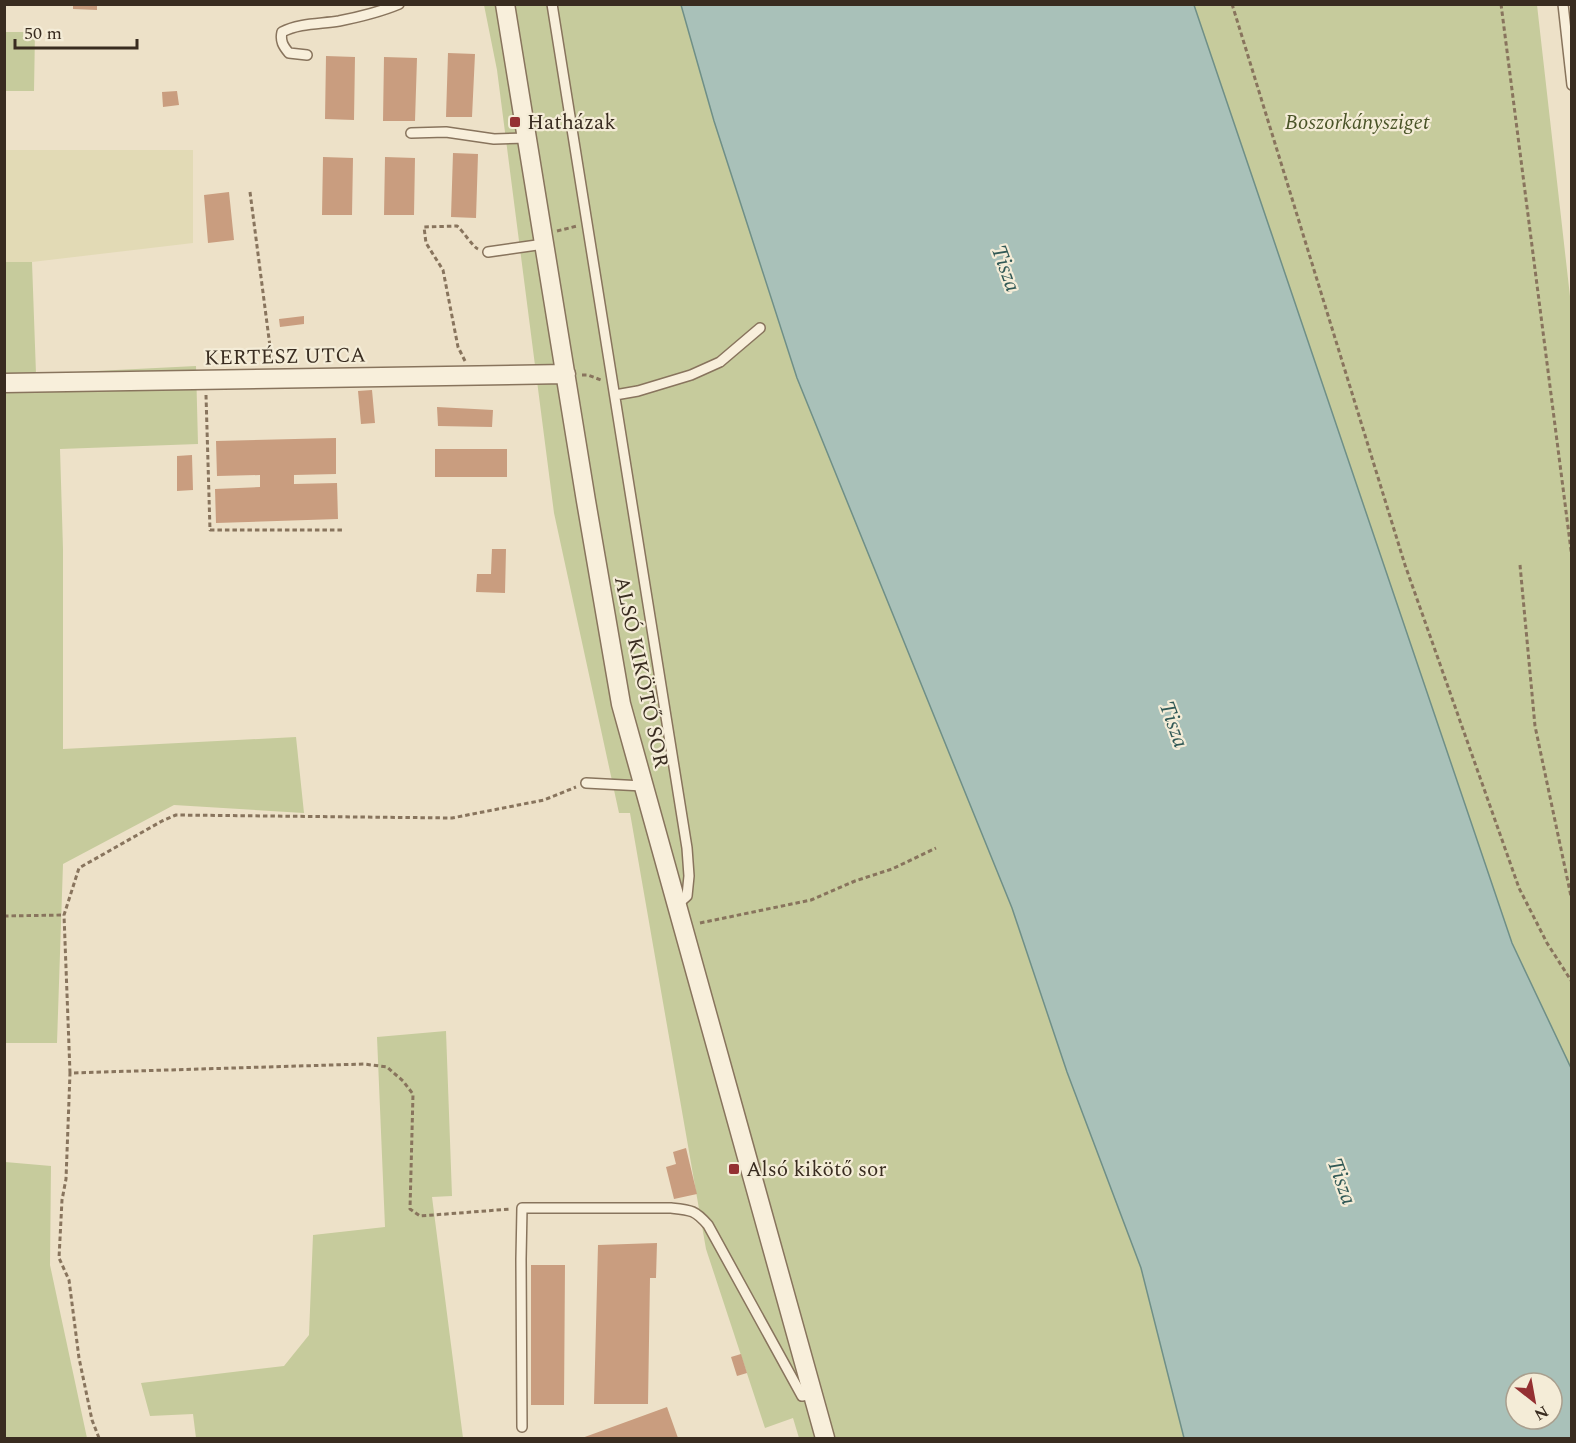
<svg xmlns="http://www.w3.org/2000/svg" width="1576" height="1443" viewBox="0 0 1576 1443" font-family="Spectral,serif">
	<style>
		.farmland { fill: #e2dab5 }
		.green { fill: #c6cb9c }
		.water { fill: #a9c1b9; stroke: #6f8f87; stroke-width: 1.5; fill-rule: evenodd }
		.building { fill: #c99d7f }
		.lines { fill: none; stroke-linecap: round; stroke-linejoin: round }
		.service-casing { stroke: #88745d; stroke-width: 12 }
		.minor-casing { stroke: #88745d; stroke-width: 21 }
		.path { stroke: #88745d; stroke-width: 3; stroke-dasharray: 4.5 3; stroke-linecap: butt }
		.service { stroke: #f8efdb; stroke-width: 9 }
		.minor { stroke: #f8efdb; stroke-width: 18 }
		.poi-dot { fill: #943032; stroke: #f4ecd7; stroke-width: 2 }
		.labels { text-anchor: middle; stroke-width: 4.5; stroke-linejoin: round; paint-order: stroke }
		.poi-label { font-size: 21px; fill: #392c20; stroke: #f4ecd7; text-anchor: start }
		.park-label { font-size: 21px; font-style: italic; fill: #4a5428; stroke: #f4ecd7 }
		.street-label { font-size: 21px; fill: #392c20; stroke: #f4ecd7 }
		.water-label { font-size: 22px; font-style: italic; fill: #305855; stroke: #f4ecd7 }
	</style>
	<rect width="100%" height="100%" fill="#ede1c8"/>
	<path class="farmland" d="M5,150H193V243L32,262H5Z"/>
	<path class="green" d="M484,5H681L714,121L797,378L1012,908L1067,1072L1141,1268L1184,1438H799L793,1418L765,1428L706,1249L630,813H619L554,513L497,70Z
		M1194,5H1537L1572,314L1571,1068L1512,943Z
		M5,32H35L34,91H5Z
		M4,262H32L36,374L196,366L198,444L60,449L63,549V749L296,737L304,813L174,805L63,864L57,1043H5Z
		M446,1031L452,1196L432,1197L463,1438H196L193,1414L150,1416L141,1383L284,1366L309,1335L313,1235L385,1227L377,1037Z
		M5,1162L51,1166L50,1265L87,1438H5Z"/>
	<path class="water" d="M681,5H1194L1512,943L1571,1068V1438H1184L1141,1268L1067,1072L1012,908L797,378L714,121ZM1516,1383H1552V1419H1516Z"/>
	<path class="building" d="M73,4H97V10L73,9Z
		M448,53L475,54L472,117H446Z
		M326,56L355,57L354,120L325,119Z
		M384,57L417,58L415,121H383Z
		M177,91L179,105L163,107L162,92Z
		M453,153L478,154L476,218L451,217Z
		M323,157L353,158L352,215H322Z
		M385,157L415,158L414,215H384Z
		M229,192L234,240L208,243L204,195Z
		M304,316V324L280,327L279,319Z
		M372,390L375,423L361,424L358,391Z
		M437,407L493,410L492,427L438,426Z
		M336,438V474L294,475V484L337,483L338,519L216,523L215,489L260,487V475L217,476L216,441Z
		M435,449H507V477H435Z
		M192,455L193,490L177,491V456Z
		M492,549H506L505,593L476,592L477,574H491Z
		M686,1148L697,1194L674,1199L666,1167L676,1164L673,1152Z
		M657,1243L656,1278H650L648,1404H594L598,1245Z
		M531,1265H565L564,1405H531Z
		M741,1354L747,1373L737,1376L731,1357Z
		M667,1407L678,1438H582Z"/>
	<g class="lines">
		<g class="service-casing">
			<path id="service" d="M552,4L687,848L689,876L687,896L677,905
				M1563,4L1572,85
				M307,55L289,53C283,46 280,41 282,32C299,23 320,24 339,21C359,17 380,12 399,4
				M411,133L446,132L494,139L527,138
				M488,252L544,244
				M615,395L638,391L691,375L720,362L760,328
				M586,783L643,786
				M522,1427L521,1259L522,1208H671C691,1210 695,1210 708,1225L802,1396L812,1394"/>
		</g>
		<g class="minor-casing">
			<path id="minor" d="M505,4L586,501L621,704L825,1438
				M4,383L566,374"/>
		</g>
		<path class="path" d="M1232,4L1405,565L1519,888L1547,943L1572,982
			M1501,4L1572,558
			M250,192L272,362
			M557,231L577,226
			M465,361L458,347L443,270L426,243L424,227L457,226C464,232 472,246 478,249
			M582,375H588L601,380
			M206,395L210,530H343
			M1520,565L1535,726L1572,901
			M4,916L64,915
			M700,923L811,900L855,881L892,869L936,848
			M70,1073L64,915L79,868L162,821L176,815L452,818L544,800L576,787
			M99,1438L92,1420L79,1358L69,1280L59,1258L62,1200L66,1179L70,1073L364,1064L387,1067L403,1081L413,1094L410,1209L420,1216L511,1209"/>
		<use href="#service" class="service"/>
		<use href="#minor" class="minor"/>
	</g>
	<g class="poi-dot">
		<rect x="509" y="116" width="12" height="12" rx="3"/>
		<rect x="728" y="1163" width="12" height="12" rx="3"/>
	</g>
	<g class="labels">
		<g class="poi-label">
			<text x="527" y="129">Hatházak</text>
			<text x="746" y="1176">Alsó kikötő sor</text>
		</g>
		<g class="park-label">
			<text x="1357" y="129">Boszorkánysziget</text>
		</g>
		<g class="street-label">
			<text transform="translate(285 356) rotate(-1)" y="7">KERTÉSZ UTCA</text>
			<text transform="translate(642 672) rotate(78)" y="7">ALSÓ KIKÖTŐ SOR</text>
		</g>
		<g class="water-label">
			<text transform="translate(1007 268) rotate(70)" y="8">Tisza</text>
			<text transform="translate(1175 724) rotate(70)" y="8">Tisza</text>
			<text transform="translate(1343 1181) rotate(70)" y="8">Tisza</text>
		</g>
	</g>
	<rect width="1576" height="1443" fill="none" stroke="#392c20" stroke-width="12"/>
	<g transform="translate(1534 1401) rotate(149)"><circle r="28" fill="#f4ecd7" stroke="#a99f8e" stroke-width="1.5"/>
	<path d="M0-4.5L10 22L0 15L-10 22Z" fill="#943032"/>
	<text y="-9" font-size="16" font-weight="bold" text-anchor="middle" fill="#392c20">N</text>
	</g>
	<path d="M15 39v9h122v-9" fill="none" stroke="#392c20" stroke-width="3"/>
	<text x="24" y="39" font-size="18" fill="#392c20" stroke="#f4ecd7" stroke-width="4.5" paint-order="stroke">50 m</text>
</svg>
